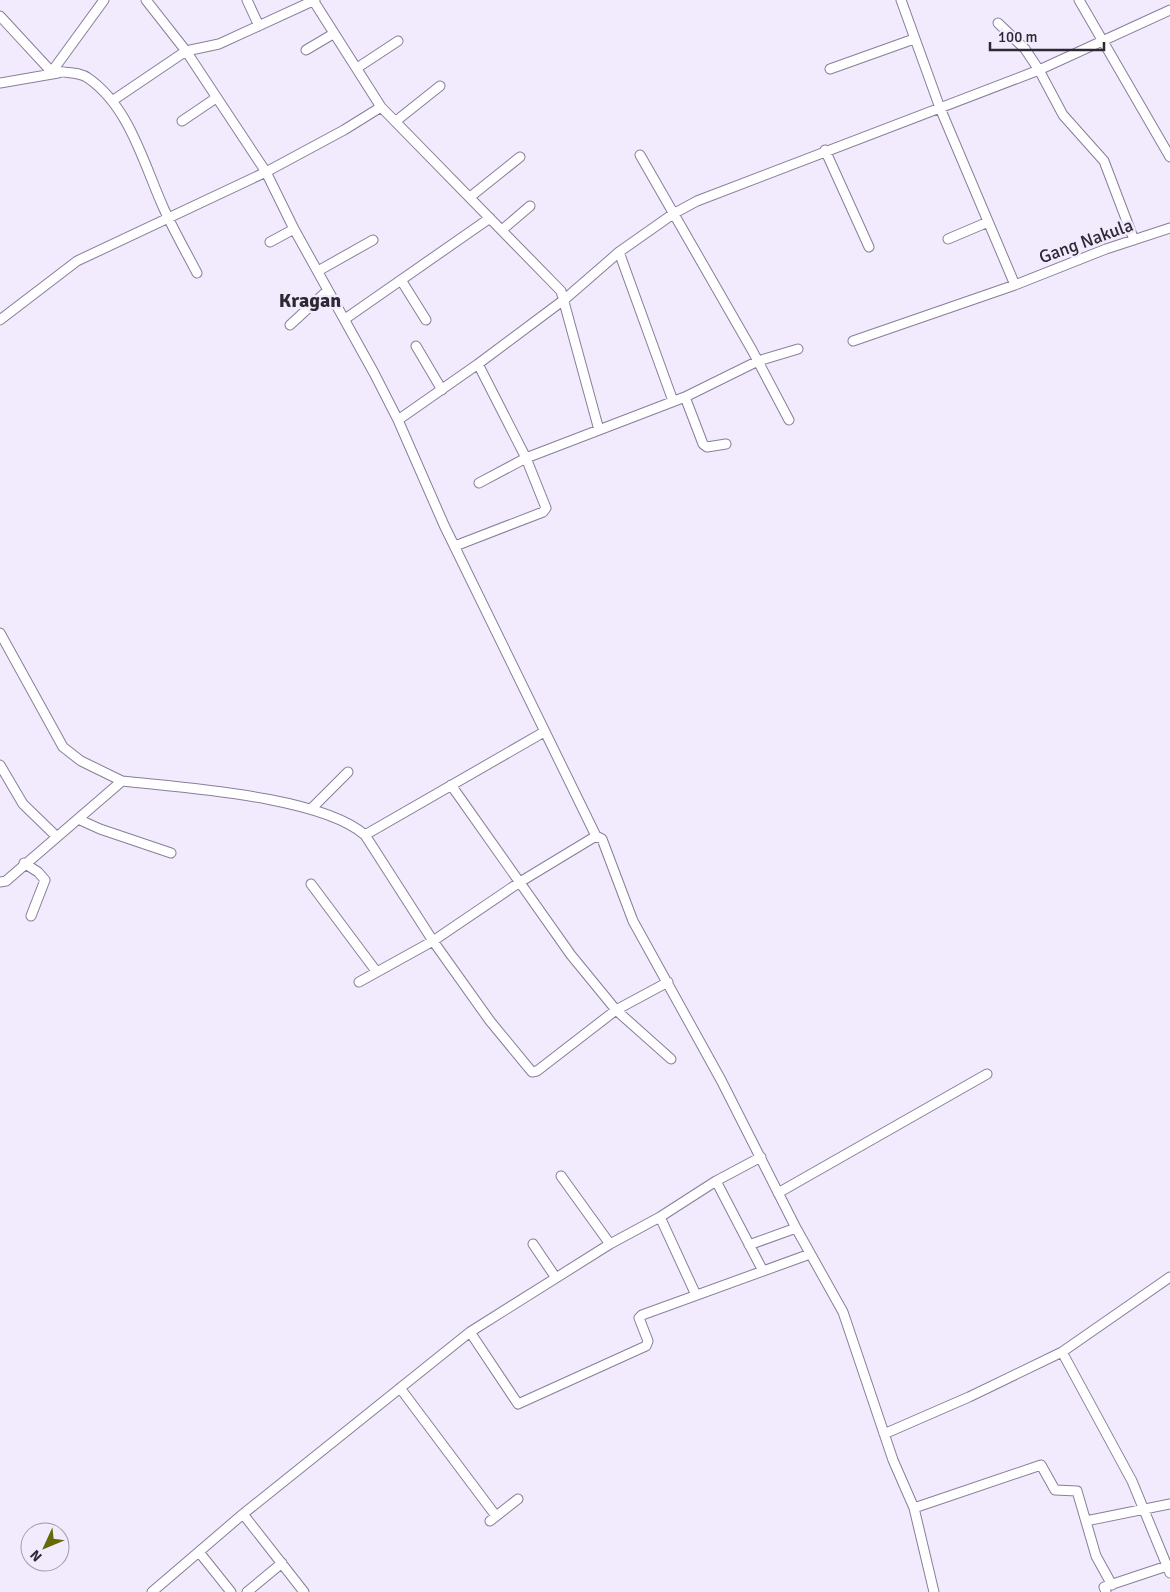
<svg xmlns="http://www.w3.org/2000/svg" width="1170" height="1592" viewBox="0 0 1170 1592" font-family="Signika,sans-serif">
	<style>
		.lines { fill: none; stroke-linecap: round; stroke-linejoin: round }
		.minor-casing { stroke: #8a7d9a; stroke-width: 11 }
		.minor { stroke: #fff; stroke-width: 9 }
		.labels { text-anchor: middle; stroke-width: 5; stroke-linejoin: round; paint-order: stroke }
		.street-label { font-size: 18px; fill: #2d2833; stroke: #f2eafd }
		.quarter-label { font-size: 20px; font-weight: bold; fill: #2d2833; stroke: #f2eafd }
	</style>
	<rect width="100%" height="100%" fill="#f2eafd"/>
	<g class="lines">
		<g class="minor-casing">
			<path id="minor" d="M146,0L186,51L266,172L294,229L374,373L398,420L444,525L596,836L602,839L633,921L721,1080L796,1228L843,1312L893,1460L914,1508L934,1592
				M247,0L259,26
				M313,0L381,107L561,291L599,430
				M901,0L940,108L1015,285
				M1079,0L1170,157
				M0,16L48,68C61,75 77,70 88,78C130,107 144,165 164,209C174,231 186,252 197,273
				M998,23L1025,49L1039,70L1063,115L1104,161L1134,240
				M306,50L333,34
				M357,68L398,41
				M830,69L914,39
				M53,70L104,0
				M0,83L58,73
				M112,101L186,51L219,44L315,0
				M182,121L216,98
				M396,121L440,86
				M825,150L869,247
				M640,155L752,350L789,420
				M470,197L520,157
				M502,230L530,206
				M948,239L988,222
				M270,242L294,229
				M619,252L673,401
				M318,271L373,240
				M401,280L426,320
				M345,319L490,218
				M0,320L77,261L266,172L344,130L381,107
				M290,325L328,290
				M853,341L1015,285L1106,249L1170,228
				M416,346L442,390
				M478,364L526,458L685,397L758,361L798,349
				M685,397L703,444L707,447L726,444
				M398,420L478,364L565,299L619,252L673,214L697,201L1039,70L1170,10
				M455,546L543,512L546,508L526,458L479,483
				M0,633L63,747L81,761L122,781
				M0,765L23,804L56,836
				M451,785L571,955L616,1010L671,1059
				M311,809L348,772
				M78,819L100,829L171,853
				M365,835L544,732
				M24,863L38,872L45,880L31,916
				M0,882L6,881L122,781C183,788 320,796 365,835L433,941L490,1021L532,1072L537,1071L616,1010L668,982
				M311,884L376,971
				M359,982L433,941L520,882L596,836
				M561,1176L610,1244
				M716,1181L763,1271
				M778,1193L987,1074
				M660,1217L696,1295
				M533,1244L556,1278
				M749,1245L796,1228
				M470,1332L518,1404L646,1346L648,1341L639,1318L642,1315L810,1254
				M1062,1352L1132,1481L1170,1573
				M400,1388L496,1516
				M884,1434L969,1397L1062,1352L1170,1277
				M914,1508L1041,1465L1055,1490L1077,1491L1096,1556L1112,1585
				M243,1514L304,1592
				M490,1521L518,1499
				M1086,1521L1170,1504
				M199,1552L231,1592
				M152,1592L243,1514L470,1332L610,1244L660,1217L716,1181L761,1157
				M247,1592L282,1563
				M1106,1592L1104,1587L1167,1566"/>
		</g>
		<use href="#minor" class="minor"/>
	</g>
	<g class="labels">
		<g class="street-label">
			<text transform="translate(1086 241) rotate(-20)" y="6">Gang Nakula</text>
		</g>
		<g class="quarter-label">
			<text x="310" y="307">Kragan</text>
		</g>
	</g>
	<g transform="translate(45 1547) rotate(226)"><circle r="24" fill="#f2eafd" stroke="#a39cac"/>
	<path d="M0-4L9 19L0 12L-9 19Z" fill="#656908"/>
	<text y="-8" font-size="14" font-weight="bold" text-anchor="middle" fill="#2d2833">N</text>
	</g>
	<path d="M990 42v8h114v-8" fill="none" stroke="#2d2833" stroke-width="2.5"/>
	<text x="998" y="42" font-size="15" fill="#2d2833" stroke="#f2eafd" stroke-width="4" paint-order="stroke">100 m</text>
</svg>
